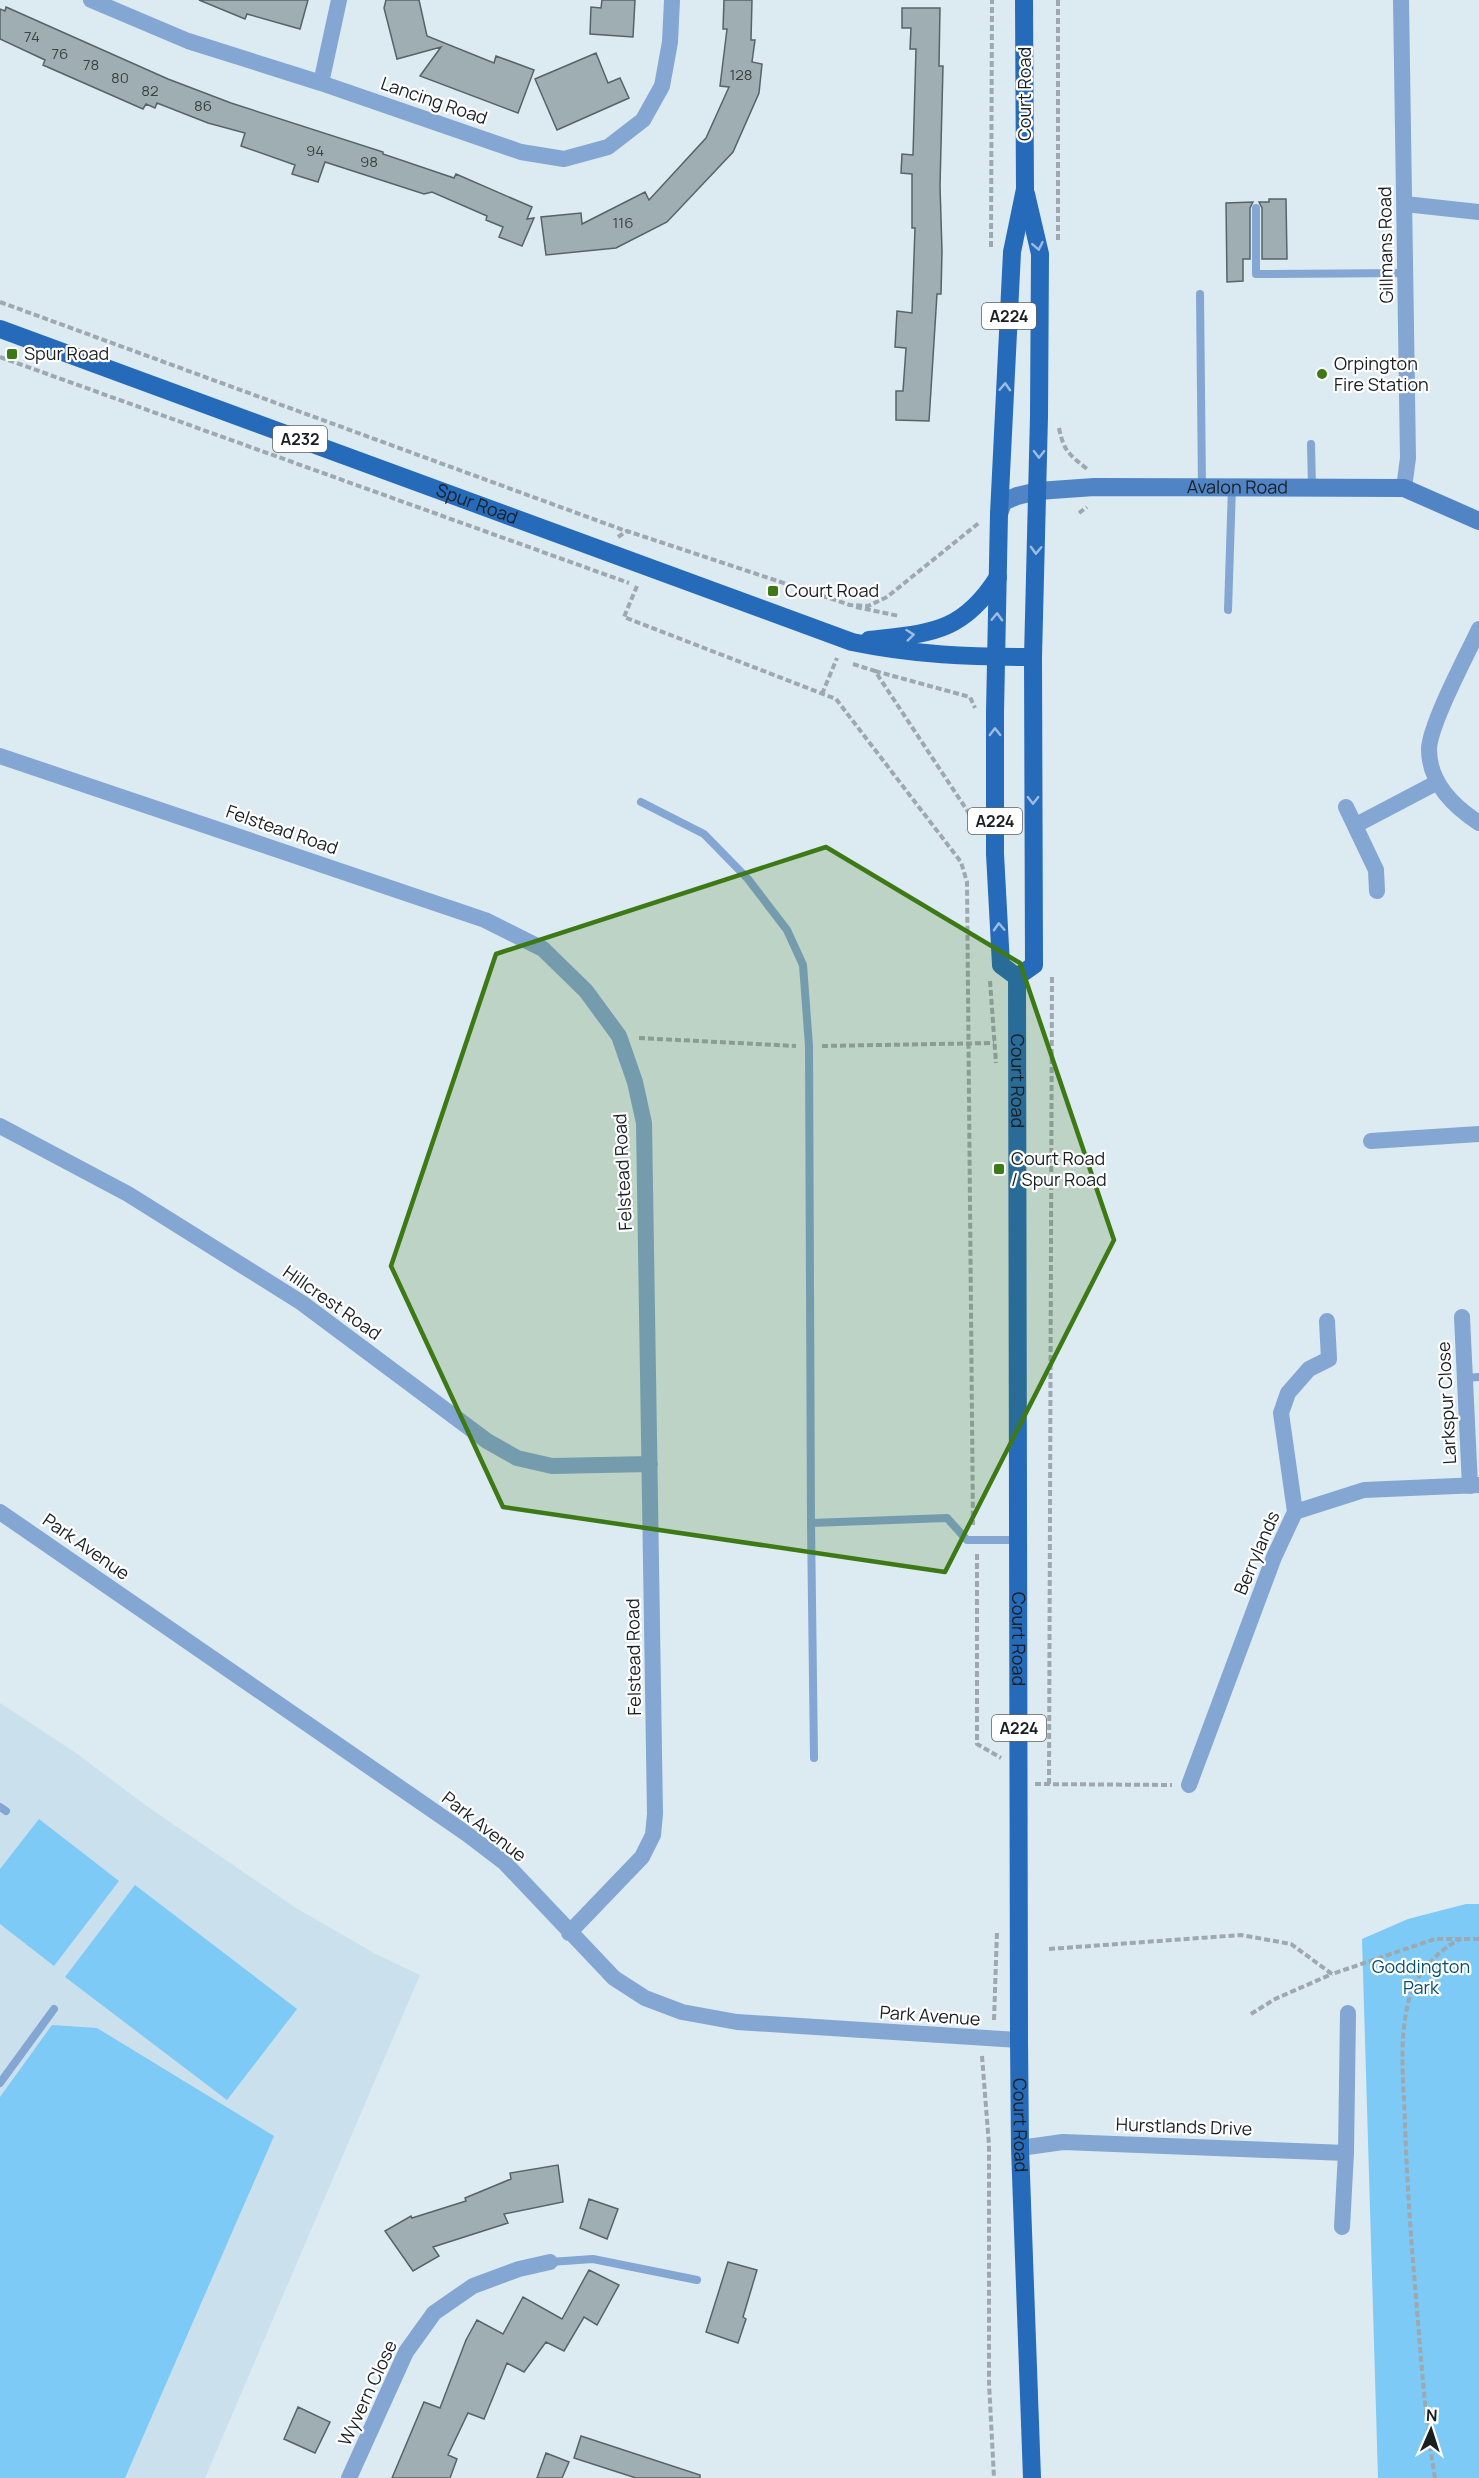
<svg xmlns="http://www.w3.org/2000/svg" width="1479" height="2478" viewBox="0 0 1479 2478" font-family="Manrope,sans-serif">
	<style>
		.built { fill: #cbe0ed }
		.green { fill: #7dcaf6 }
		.building { fill: #9faeb2; stroke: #566468; stroke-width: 1.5 }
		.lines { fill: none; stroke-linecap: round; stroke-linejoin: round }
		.path { stroke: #9da8af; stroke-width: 4; stroke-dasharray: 6 3; stroke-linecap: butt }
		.lane { stroke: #83a6d2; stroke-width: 8 }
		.street { stroke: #83a6d2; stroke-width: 16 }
		.secondary { stroke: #5084c5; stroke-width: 18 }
		.primary { stroke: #266aba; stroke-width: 18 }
		.oneway { stroke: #9dbce0 }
		.marked { fill: #3d7a15; fill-opacity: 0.2; stroke: #3d7a15; stroke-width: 4.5; stroke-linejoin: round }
		.poi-dot { fill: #3d7a15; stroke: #fff; stroke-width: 2 }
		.labels { text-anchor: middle; stroke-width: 4.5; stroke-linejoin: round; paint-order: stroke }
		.number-label { font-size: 15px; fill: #3b4346 }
		.shield { fill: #fff; stroke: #5f6264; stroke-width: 1.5 }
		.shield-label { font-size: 16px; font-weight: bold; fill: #1a1f22 }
		.street-label { font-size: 18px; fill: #1a1f22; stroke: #fff }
		.poi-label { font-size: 18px; fill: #1a1f22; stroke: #fff; text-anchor: start }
		.park-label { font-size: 18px; fill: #094f6f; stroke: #fff }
	</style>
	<rect width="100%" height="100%" fill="#dceaf2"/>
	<path class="built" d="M0,1703L76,1753L148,1807L296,1908L374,1953L420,1975L205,2478H0Z"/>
	<path class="green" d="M39,1819L119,1881L54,1966L0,1924V1869Z
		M135,1885L297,2009L227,2100L65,1977Z
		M1466,1904H1479V2478H1378L1362,1939L1408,1919Z
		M52,2025L97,2028L274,2136L125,2478H0V2097Z"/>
	<path class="building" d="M199,0H308L300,29L247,14L245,19Z
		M386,0H419L427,36L494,63L496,56L534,70L518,113L420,76L441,47L397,59L384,8Z
		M602,0H635L633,37L590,34L591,7L601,8Z
		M724,0H752L751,40H755L752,62L762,64L759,93L733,152L667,222L616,248L546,255L541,217L581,213L582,224L645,192L649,200L706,138L729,87L720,86L727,29H723Z
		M6,7L168,79L231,103L383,152V154L454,178L456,174L532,207L527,219L534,218L522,246L499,237L503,227L486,220L487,216L432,192L424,194L325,162L318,182L292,174L295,165L241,146L245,133L208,123L157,103L155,108L146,104L143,109L43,65L45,60L0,39V9L5,11Z
		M902,8H940L939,66H943L940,186L942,251L941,294H937L929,421L896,420V391H903L906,348L895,347L897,311L912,313L915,228H912V174L901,173L902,154L913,155L916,49H910L911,28H902Z
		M596,53L608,83L620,78L629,98L557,130L535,79Z
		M1269,199H1286L1287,259H1262V208L1259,202H1269Z
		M1253,202L1250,208V259H1243V281L1227,282L1226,203Z
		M558,2165L563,2202L504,2214L508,2223L433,2247L439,2256L413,2271L385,2231L411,2216L412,2218L466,2201L465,2198L511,2179L510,2173Z
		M589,2199L618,2209L607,2239L580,2228Z
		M728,2262L757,2270L743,2317L746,2319L738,2343L706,2332Z
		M589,2270L619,2285L597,2325L584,2317L564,2351L546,2342L524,2372L507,2363L484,2419L468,2413L448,2455L457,2459L450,2478H392L424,2402L440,2408L466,2340L477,2320L503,2334L523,2297L562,2319Z
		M298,2407L330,2422L315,2453L284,2439Z
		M581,2436L700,2475V2478H636L574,2458Z
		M546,2453L569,2462L562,2478H537Z"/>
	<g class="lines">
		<path class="path" d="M1058,0V240
			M991,247L992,0
			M0,302L626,531
			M0,357L629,583
			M1059,428C1064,452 1069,454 1087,469
			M1079,513L1087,507
			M618,537L627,531L850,605L868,606L887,597L980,522
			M637,586L624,617L836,699L961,862L967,882L973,1525
			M856,607L899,616
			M853,664L875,671L974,821
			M875,671L970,697L975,708
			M822,694L837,658
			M990,981L996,1063
			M639,1038L796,1046
			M822,1046L994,1043
			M977,1554V1744L1001,1758
			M1035,1784L1172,1785
			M1049,1784L1052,974
			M1049,1949L1241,1935L1291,1944L1332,1974L1435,1939H1479
			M1251,2014L1275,1999L1332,1974
			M994,2020L997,1931
			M982,2056L989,2145V2383L994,2478
			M1435,2478C1425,2418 1421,2358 1416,2297C1411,2240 1407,2183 1405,2125C1404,2083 1398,2041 1409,1999C1416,1973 1438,1950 1461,1939"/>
		<path class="lane" d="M1256,208V274L1406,273
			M1200,294L1202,488
			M1311,444L1312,487
			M1228,610L1232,487
			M641,802L704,834L748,879L787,930L803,965L809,1046L811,1523L947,1518L967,1540H1018
			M1465,1378L1479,1377
			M811,1523L814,1758
			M0,1807L6,1811
			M0,2083L54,2009
			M550,2262L593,2259L697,2280"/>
		<path class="street" d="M91,0L188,41L321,83L521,152L564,159L608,147L643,120L662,86L670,42L672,0
			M1401,0L1408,458L1404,488
			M321,83L339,0
			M1405,204L1479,212
			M1479,629C1467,655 1430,724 1429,749C1429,783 1453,806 1479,823
			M0,756L485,920L543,949L586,991L619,1036L635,1082L644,1123L655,1814L653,1835L642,1857L569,1933
			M1346,807L1376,870L1377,891
			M1356,825L1436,783
			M0,1126L128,1194L302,1303L487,1441L517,1458L552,1466L650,1464
			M1371,1141L1479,1134
			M1462,1317L1470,1486
			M0,1512L467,1834L505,1863L614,1978L645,1998L682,2012L737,2022L1019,2040
			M1295,1512L1281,1413L1288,1393L1309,1369L1329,1359L1327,1321
			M1189,1785L1274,1557L1295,1512L1364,1490L1479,1485
			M1020,2148L1063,2142L1346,2153
			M1342,2227L1346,2153L1348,2013
			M349,2478L406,2352L434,2313L473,2286L519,2269L550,2262"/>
		<path class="secondary" id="s1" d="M999,514L1003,502L1017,496L1038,491L1094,487L1404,488L1479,521"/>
		<g class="primary">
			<path id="s2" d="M0,329L852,642C914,655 970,657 1033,657"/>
			<path d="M869,640C929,633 962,634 998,577"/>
			<path id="s3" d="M1017,977L1019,2040L1020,2148L1032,2478"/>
			<path d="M1017,977L1001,965L995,854V712L999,514L1012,252L1025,189L1024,0"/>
			<path d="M1017,977L1034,965L1033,657L1039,416L1040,254L1026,194"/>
		</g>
	</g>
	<defs><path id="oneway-chevron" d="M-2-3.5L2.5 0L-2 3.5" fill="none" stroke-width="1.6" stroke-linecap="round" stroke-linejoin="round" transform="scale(1.5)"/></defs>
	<g class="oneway">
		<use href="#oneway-chevron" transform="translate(1038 246) rotate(79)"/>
		<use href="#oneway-chevron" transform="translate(1005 387) rotate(-87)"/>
		<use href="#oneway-chevron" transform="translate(1039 454) rotate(91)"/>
		<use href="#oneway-chevron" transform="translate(1036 550) rotate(92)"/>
		<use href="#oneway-chevron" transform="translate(997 617) rotate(-88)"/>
		<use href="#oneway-chevron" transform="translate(910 635) rotate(-6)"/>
		<use href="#oneway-chevron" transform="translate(995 732) rotate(-91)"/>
		<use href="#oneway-chevron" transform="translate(1033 800) rotate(90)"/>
		<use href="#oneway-chevron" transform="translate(999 927) rotate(-93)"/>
	</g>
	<path class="marked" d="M826,847L1020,963L1114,1240L945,1572L503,1507L391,1266L496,954Z"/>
	<g class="poi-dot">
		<rect x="6" y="348" width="12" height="12" rx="3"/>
		<circle cx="1322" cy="374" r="6"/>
		<rect x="767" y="585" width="12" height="12" rx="3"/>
		<rect x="993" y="1163" width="12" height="12" rx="3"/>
	</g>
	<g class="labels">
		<g class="number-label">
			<text x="32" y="42">74</text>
			<text x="60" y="59">76</text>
			<text x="91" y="70">78</text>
			<text x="741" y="80">128</text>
			<text x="120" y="83">80</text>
			<text x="150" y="96">82</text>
			<text x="203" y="111">86</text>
			<text x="315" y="156">94</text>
			<text x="369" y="167">98</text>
			<text x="623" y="228">116</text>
		</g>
		<g class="shield">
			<rect x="982" y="303" width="54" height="26" rx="4.5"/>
			<rect x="273" y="426" width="54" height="26" rx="4.5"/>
			<rect x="968" y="808" width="54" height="26" rx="4.5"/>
			<rect x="992" y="1715" width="54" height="26" rx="4.5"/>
		</g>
		<g class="shield-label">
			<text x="1009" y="322">A224</text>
			<text x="300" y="445">A232</text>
			<text x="995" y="827">A224</text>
			<text x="1019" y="1734">A224</text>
		</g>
		<g class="street-label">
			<text transform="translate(1025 94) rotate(-90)" y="6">Court Road</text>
			<text transform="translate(434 101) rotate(19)" y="6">Lancing Road</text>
			<text transform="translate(1386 245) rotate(-91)" y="6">Gillmans Road</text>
			<text dy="6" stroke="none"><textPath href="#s1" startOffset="249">Avalon Road</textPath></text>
			<text dy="6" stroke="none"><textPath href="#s2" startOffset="508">Spur Road</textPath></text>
			<text transform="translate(282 830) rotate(19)" y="6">Felstead Road</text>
			<text dy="6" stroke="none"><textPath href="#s3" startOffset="104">Court Road</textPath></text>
			<text transform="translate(623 1172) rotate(-93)" y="6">Felstead Road</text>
			<text transform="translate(332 1303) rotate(35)" y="6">Hillcrest Road</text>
			<text transform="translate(1447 1403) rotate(-93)" y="6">Larkspur Close</text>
			<text transform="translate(86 1547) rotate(35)" y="6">Park Avenue</text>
			<text transform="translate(1257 1553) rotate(-67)" y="6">Berrylands</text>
			<text dy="6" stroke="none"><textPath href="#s3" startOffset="662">Court Road</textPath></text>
			<text transform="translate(634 1657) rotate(-91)" y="6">Felstead Road</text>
			<text transform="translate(484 1827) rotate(38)" y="6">Park Avenue</text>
			<text transform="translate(930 2016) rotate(4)" y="6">Park Avenue</text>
			<text dy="6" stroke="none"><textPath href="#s3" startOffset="1148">Court Road</textPath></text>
			<text transform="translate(1184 2127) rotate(2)" y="6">Hurstlands Drive</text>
			<text transform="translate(368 2393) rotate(-65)" y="6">Wyvern Close</text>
		</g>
		<g class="poi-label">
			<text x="24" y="360">Spur Road</text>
			<text x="1334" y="370">Orpington<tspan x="1334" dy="21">Fire Station</tspan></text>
			<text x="785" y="597">Court Road</text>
			<text x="1011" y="1165">Court Road<tspan x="1011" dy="21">/ Spur Road</tspan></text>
		</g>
		<g class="park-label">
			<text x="1421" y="1973">Goddington<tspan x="1421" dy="21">Park</tspan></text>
		</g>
	</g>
	<g transform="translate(1431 2430) rotate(3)" stroke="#ffffff" stroke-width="4.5" paint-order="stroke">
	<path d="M0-4.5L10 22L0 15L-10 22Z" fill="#1a1f22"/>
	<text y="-9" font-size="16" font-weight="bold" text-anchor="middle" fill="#1a1f22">N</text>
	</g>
</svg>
